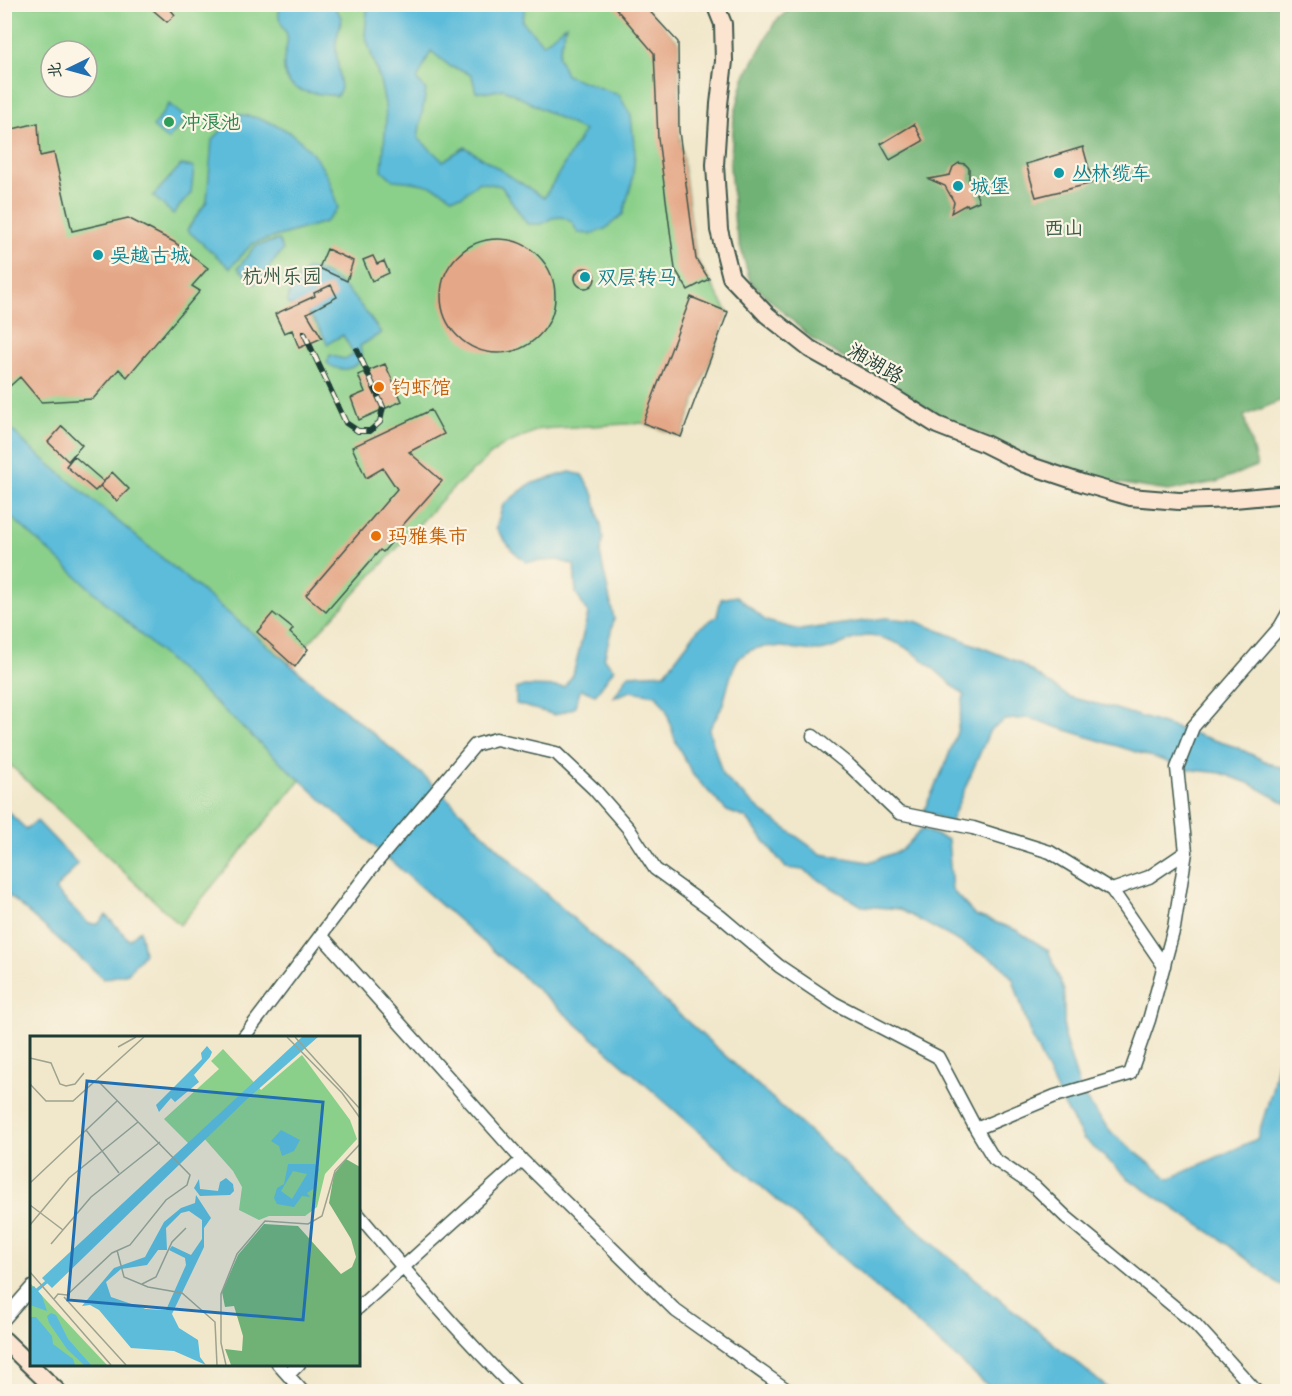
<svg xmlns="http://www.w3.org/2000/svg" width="1292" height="1396" viewBox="0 0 1292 1396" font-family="Pangolin,'LXGW WenKai TC',sans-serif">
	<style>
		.green { fill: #8bd08a; stroke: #55865f; stroke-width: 1.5; fill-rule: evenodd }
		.forest { fill: #70b276; stroke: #487855; stroke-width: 1.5 }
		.water { fill: #5cbcda; stroke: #3e7c87; stroke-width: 1.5; fill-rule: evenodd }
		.building { fill: #e4a888 }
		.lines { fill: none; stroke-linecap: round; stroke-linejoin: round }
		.street-casing { stroke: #3e564b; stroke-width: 15 }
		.secondary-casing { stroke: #3e564b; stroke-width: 20 }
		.street { stroke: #fff; stroke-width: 12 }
		.secondary { stroke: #fce5d0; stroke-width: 16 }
		.rail-casing { stroke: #1f3d34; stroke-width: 6 }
		.rail { stroke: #fcf5e5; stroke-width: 4; stroke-dasharray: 11; stroke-linecap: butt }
		.leisure-dot { fill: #2e9e5b; stroke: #fcf5e5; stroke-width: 2 }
		.culture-dot { fill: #0f9aa8; stroke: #fcf5e5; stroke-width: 2 }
		.food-dot { fill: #e8710a; stroke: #fcf5e5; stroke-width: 2 }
		.labels { text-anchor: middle; stroke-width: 4.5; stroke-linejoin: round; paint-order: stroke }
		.leisure-label { font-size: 20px; fill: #27864d; stroke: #fcf5e5; text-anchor: start }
		.culture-label { font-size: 20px; fill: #0d838f; stroke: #fcf5e5; text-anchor: start }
		.park-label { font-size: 20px; fill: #355a45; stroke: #fcf5e5 }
		.street-label { font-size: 20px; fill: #1f3d34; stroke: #fcf5e5 }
		.food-label { font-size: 20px; fill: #c56008; stroke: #fcf5e5; text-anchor: start }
		.inset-river { fill: none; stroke: #5cbcda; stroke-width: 3 }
		.inset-road { fill: none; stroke: #9da38f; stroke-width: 1.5 }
		.view { fill: #1f6fb2; fill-opacity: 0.15; stroke: #1f6fb2; stroke-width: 3 }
		.inset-edge { fill: none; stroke: #1f3d34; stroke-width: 3 }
	</style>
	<rect width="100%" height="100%" fill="#fcf5e5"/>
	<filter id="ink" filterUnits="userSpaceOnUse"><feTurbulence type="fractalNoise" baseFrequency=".0167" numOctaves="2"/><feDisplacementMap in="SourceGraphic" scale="12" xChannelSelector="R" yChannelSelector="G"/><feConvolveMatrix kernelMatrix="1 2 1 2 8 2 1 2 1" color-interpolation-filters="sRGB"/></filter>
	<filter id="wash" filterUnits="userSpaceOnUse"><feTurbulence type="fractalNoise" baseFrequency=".008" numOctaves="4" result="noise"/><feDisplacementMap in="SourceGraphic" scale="24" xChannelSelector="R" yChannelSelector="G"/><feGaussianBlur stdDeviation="1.35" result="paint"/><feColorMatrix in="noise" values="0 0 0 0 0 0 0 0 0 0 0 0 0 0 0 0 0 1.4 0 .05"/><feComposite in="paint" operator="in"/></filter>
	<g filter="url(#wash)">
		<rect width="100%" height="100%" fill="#f1e7cb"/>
		<path class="green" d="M4,5H643L678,42L679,131L696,258L728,312L681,437L643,423L540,429L500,447L452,489L263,692L326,749L180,925L5,760ZM51,51H87V87H51Z"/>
		<path class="forest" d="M794,5H1287V398L1244,416L1257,466L1216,482L1168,491L1110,482L1039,460L943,418L812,339L750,281L735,227L730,167L734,117L744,78L775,22Z"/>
		<path class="water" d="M326,4L334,6L342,18L336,41V50L341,88L337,96C312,92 280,96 284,58C285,51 289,42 287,35C283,24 274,16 282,5Z
			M520,5L526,6L522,21L543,44L566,25L558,56L566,75L619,95L631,116L635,153L632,182L623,214L605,229L591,234L578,233L572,222L562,217L552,218L542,224H527L501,186L479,182L462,196L451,197C437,184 412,181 393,180L382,170L386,121L385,104L380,81L365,35L367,10L379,4ZM431,51L451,67L464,71L472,76L476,92H489L504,89L584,131L544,198L465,147L443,161L418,138L426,90L417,80Z
			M169,104L186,118L168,140L153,127Z
			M238,114C278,120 305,137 325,172C332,183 334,197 338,208L325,222L252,244L230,268L187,230L207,201L212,140Z
			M181,165L194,167L191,193L173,214L153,196Z
			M279,240L283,250L255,284L238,268L255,246Z
			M307,269C341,273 362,307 381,333L360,346L362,360C351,371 339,372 327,363L330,355C340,358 345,362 354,354L343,335L327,344C321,329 307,305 289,305L287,301L292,285Z
			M4,422L30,448L424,776L533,882L938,1248L1111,1391H994L332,809L5,511Z
			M570,472L582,475L593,493L601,525L603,538L600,553L614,619L604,659L614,669L595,695L581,689L574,708L555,715L516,704V689L524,686L564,687L573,675L588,614L576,593L574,565L558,560L526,562L512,550L496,528L503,505L530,484Z
			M737,596L766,621L800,630L886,618L915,621L1018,662L1069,697L1113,708L1236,747L1275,766L1287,768V804L1251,784L1221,773L1185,769L1162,760L1028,718L1005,720L990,730L950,823L924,810L945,765L957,732L964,695C935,672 907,637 868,636C851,636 835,650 819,651C793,651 761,637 739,658C731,666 727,694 722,706C719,714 713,722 709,730L723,776L760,810L821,854L869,862L902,850L922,829L948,840L952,890L975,915L1016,930L1048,950L1064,991V1037L1082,1095L1111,1132L1169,1179L1257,1139L1272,1090L1287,1012V1290L1219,1238L1129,1179L1083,1138L1061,1100L1030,1033L1013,979L999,963L899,909L862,906L803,870L786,868L746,818L727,811L693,775L676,743L666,709L656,695L631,691L614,697L628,675L665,673L699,628L717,616L721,599Z
			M4,808L26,829L37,821L78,864L55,890L89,924H98L106,915L129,940L140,930L144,953L128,973L104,979L5,892Z"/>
		<g id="blocks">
			<path class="building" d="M160,4H166L175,15L167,22L153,10Z
				M612,4H643L678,42L679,131L696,259L709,279L688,290L675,269L658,138L654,53Z
				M38,123L40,156L54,153L72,231L128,218L174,242L208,268L192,286L200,291L127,377L119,369L93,399L41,402L20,377L10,386L4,380V131Z
				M914,124L923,141L890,160L881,144Z
				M1083,147L1093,183L1036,197L1026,164Z
				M959,163L965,164L969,168V182L982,185L976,194L979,201L968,206L967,204L951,213L954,202L945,186L929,179L950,175L953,167Z
				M441 296a57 57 0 1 1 114 0a57 57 0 1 1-114 0Z
				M327,249L353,261L347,281L319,268Z
				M373,256L377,264L384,261L389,273L372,281L363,260Z
				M575 278a10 10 0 1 1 20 0a10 10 0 1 1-20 0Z
				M331,285L337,297L307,313L322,338L299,348L292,330L284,333L275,314L315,296L314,293Z
				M691,297L728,312L681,437L643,423Z
				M385,364L402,401L359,420L351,398L365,392L358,375Z
				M431,410L444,434L409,452L442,481L394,535L396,537L383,552L380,550L326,612L306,595L397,489L383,468L366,478L352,447Z
				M62,426L82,445L68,461L48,442Z
				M74,456L104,482L95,491L66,466Z
				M112,472L129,489L117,501L100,486Z
				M273,613L293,629L290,633L308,649L295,667L257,632Z"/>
		</g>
	</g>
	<g filter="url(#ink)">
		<use href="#blocks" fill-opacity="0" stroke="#3e564b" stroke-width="1.5"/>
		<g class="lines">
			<g class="street-casing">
				<path id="street" d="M813,736L850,766L899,813L973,828L1050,852L1112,890L1164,966
					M1112,890L1149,877L1186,852
					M321,935L522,1160L676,1311L790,1392
					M243,1038L370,870L475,745L496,739L556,753L594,789L629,829L655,869L720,916L779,966L834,1003L938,1057L976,1129L994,1159L1035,1187L1066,1217L1195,1324L1257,1392
					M976,1129L1055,1096L1130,1074L1149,1020L1174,928L1186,852L1177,768L1193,727L1280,627L1288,613
					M358,1214C409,1275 461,1336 518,1392
					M358,1308L522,1160
					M4,1319L32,1287
					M278,1364L303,1392
					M288,1375L299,1364"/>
			</g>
			<g class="secondary-casing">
				<path id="secondary" d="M715,4L723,24L724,61L719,104L715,165L719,230L731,277L767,315L810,349L867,381L937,425L983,443L1025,464L1085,484L1130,497L1179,501L1234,499L1288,494
					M4,1340L58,1392"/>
			</g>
			<use href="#street" class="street"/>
			<use href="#secondary" class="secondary"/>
			<g class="rail-casing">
				<path id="rail" d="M304,333L346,423L358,431H370L380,422L383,407L357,350"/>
			</g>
			<use href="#rail" class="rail"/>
		</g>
	</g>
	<circle class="leisure-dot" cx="169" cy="122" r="6"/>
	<g class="culture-dot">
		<circle cx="1059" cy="173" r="6"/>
		<circle cx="958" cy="186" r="6"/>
		<circle cx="98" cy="255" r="6"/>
		<circle cx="585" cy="277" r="6"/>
	</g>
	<g class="food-dot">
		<circle cx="379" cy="387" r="6"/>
		<circle cx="376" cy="536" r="6"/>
	</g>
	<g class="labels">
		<g class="leisure-label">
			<text x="181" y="129">冲浪池</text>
		</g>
		<g class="culture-label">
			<text x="1071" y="180">丛林缆车</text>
			<text x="970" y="193">城堡</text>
			<text x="110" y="262">吴越古城</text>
			<text x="597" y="284">双层转马</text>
		</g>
		<g class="park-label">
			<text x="1064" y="235">西山</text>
			<text x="282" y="283">杭州乐园</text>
		</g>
		<g class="street-label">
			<text transform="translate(876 363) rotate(30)" y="7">湘湖路</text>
		</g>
		<g class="food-label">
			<text x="391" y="394">钓虾馆</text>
			<text x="388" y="543">玛雅集市</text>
		</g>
	</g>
	<g transform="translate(30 1036)">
		<rect width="330" height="330" fill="#f1e7cb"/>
		<path d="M193,13L231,54L272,19L320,84L327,103L295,138L287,171L275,180H239L229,184L209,174L212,151L203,135L172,100L161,110L134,83L189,33L181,25ZM0,247L77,329H0Z" fill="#8bd08a"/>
		<path d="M316,123L330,131V329H201L195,313L212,315L213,300L204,270L195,271L192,256L208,219L234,188L268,190L311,238L322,231L326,221L321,203L299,167L304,138Z" fill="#70b276"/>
		<path d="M272,1H288L216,64L22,252L12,242ZM177,10L182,16L180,21L164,39L169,46L145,66L141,62L129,76L126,69L172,23L171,17ZM251,94L270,104L264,115L252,120L249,110L241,105ZM258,128H285L289,133L286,151L277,157L280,161L272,160L264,171L247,168L244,162L247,152L254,148ZM263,135L277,138L262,163L251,155ZM196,142L203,148L204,155L200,159L170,160L164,152L169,143L170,153L188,155L190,146ZM166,159L181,182L174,192V211L142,278L149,292L168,304L170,321L176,329L144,315L101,312L69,274L60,269L52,270L84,232L115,221L134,186L151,172L165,167ZM159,175L172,184V203L161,219L142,210L139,214L155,222L156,229L136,274L116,273L81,261L76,246L91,233L117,229L128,214H137L136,192L151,177ZM4,250L12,260L17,275L0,269V252ZM21,277L26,279L38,303L61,329H54L37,313L19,287L17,280ZM0,281H6L22,300L23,308L43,323L45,329H0Z" fill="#5cbcda" fill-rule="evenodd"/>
		<path class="inset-river" d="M0,260L20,243"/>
		<path class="inset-road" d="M257,1L312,57L330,82M265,1L330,73M88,11L106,1M0,22L21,27L30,48L36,50L45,48L54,37M0,48L16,65H43L114,1M56,94L89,137M0,147L87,65M0,169L33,194M0,189L39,142L108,86M21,208L61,161L130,106M87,214L94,241L118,251L152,257L185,286L187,329M0,236L81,329M112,248L126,241L142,206L156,192M34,261L96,329M24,263L28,258L37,259L82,217L100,209L136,164L157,149L160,139L68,45M196,329L191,307V258L207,218L235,185L278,188L292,180L305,135L330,108"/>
		<path class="view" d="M57,45L293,66L273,284L38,264Z"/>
		<rect width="330" height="330" class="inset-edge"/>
	</g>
	<rect width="1292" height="1396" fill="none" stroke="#fcf5e5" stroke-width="24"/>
	<g transform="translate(69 69) rotate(265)"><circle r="28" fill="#fcf5e5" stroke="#a4ab9e" stroke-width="1.5"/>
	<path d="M0-4.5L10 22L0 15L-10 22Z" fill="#1f6fb2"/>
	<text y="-9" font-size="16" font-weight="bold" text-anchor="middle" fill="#1f3d34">北</text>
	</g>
</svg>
